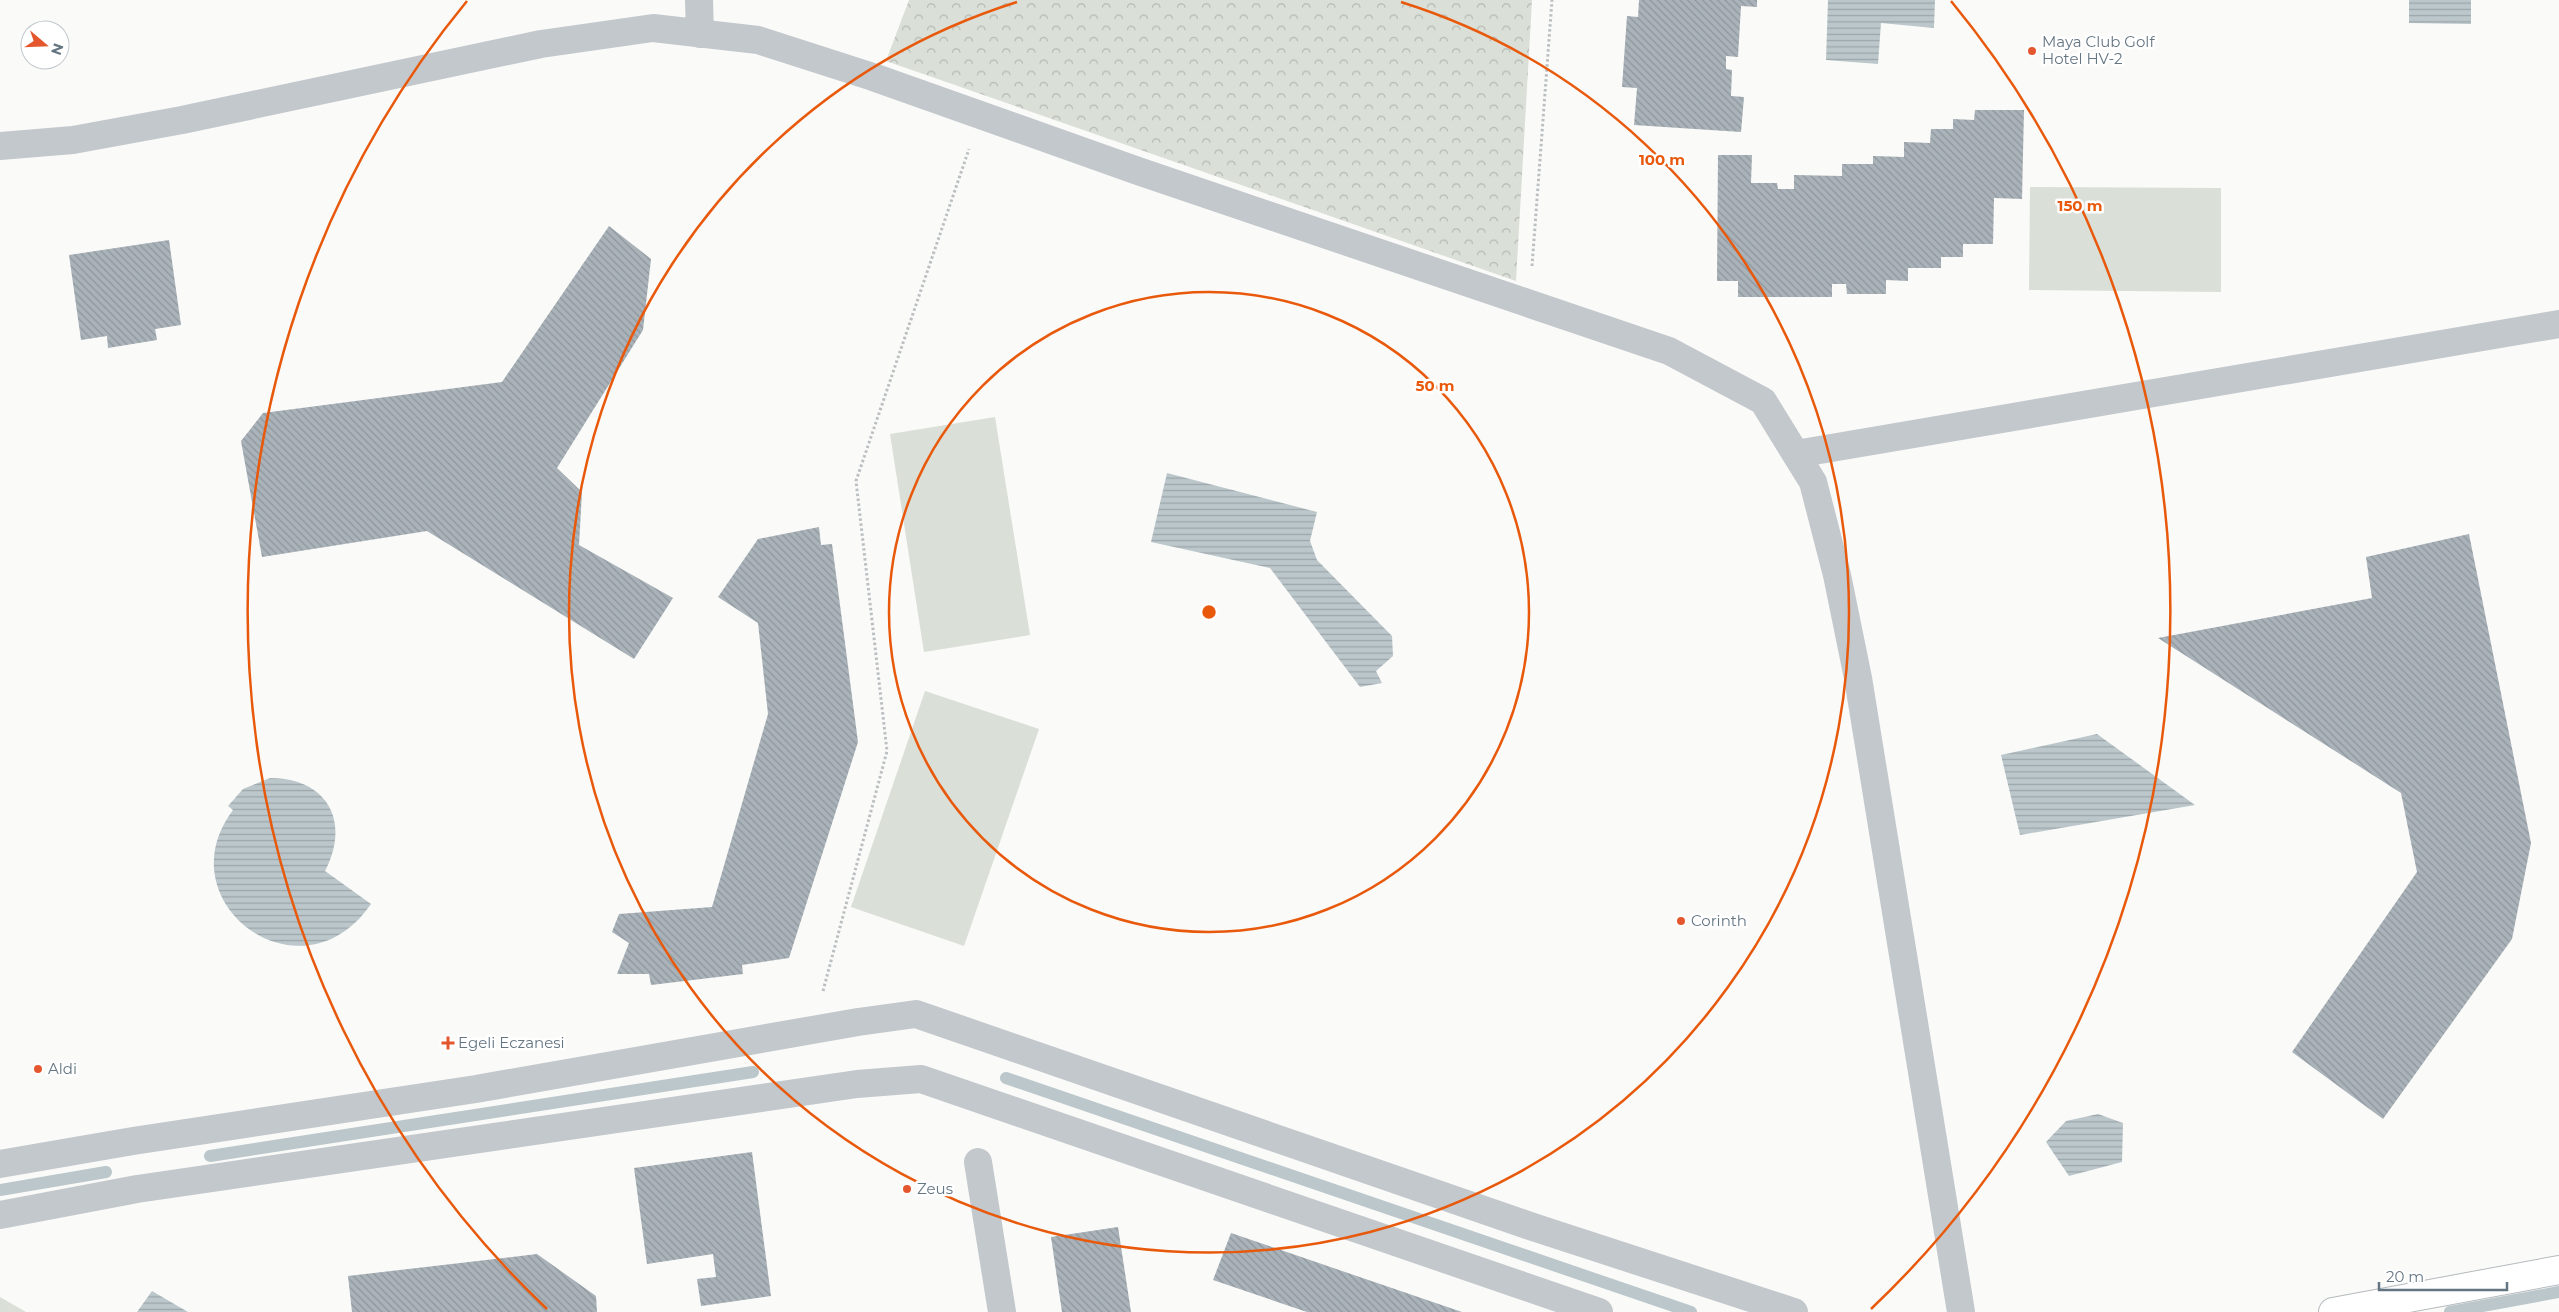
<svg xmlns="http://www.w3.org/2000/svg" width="2559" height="1312" viewBox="0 0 2559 1312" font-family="Montserrat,sans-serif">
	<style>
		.grass { fill: #dadfd7 }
		.park { fill: url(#park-crowns) }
		.water { fill: url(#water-rules) }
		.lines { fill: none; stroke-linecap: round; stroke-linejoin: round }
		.stream { stroke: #bbc7cb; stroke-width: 12 }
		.building { fill: url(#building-back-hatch) }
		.major-casing { stroke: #b5babe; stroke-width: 30 }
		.path { stroke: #bbbfc2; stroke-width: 3; stroke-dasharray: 2.5 2.5; stroke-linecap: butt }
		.minor { stroke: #c3c8cc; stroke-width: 28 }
		.major { stroke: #fff; stroke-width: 28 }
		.ring { fill: none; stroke: #e8590c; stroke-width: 2.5 }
		.poi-dot { fill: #e4572e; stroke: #fff; stroke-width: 2 }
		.labels { text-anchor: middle; stroke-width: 5; stroke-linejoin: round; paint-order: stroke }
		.poi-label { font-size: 15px; fill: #657683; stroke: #fff; text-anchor: start }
		.centre { fill: #e8590c; stroke: #fff; stroke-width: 2.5 }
		.ring-label { font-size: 15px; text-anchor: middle; font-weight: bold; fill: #e8590c; stroke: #fff; stroke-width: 5; stroke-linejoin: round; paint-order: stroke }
	</style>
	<defs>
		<pattern id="park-crowns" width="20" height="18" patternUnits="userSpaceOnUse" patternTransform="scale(1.25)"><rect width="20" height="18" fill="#dadfd7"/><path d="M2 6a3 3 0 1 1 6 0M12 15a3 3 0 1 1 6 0" fill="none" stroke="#b4b9b4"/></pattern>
		<pattern id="water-rules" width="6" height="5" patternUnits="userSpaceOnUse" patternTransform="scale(1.25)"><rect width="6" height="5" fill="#bbc7cb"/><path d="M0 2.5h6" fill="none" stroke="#9ca6aa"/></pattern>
		<pattern id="building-back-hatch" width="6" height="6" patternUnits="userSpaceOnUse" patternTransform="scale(1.25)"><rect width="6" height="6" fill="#aab3b9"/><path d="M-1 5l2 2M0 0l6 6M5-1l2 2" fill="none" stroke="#8e969c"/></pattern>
	</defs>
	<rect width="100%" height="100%" fill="#fafaf8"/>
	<path class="grass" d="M2030,187L2221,188V292L2029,290Z
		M995,417L1030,635L924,652L890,434Z
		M925,691L1039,729L964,946L851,907Z
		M0,1297L26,1312H0Z"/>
	<path class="park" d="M909,0H1532L1516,281L886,61Z"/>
	<path class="water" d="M1828,0H1935L1934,28L1881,23L1878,64L1826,60Z
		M2409,0H2471V24L2409,23Z
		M1167,473L1317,512L1310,541L1317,560L1392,636L1393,656L1376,671L1382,683L1360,687L1270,568L1151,542Z
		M2097,734L2195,805L2020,835L2001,755Z
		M270,778C327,778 351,821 325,871L371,904C302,1005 163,903 233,810L228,806L243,789Z
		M2098,1114L2123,1123L2122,1162L2069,1176L2046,1142L2066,1121Z
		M152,1291L188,1312H137Z"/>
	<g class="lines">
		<path class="stream" d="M1006,1078L1691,1312
			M210,1156L753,1072
			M0,1190L106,1172
			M2450,1312L2559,1292"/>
	</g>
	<path class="building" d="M1639,0H1757V7L1741,6L1738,57L1726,56V69L1732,70L1731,96L1744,97L1741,132L1634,125L1637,88L1622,87L1627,16L1638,17Z
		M1975,110H2024L2022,199L1994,198L1993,244H1963V257H1941V268H1908V281L1886,280V294H1847L1846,284H1832V297H1738V281H1717L1718,155H1752L1751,183H1777L1778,189H1794V175L1842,176V164H1873V156L1904,157V142L1930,143L1931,129H1953V119L1974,120Z
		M609,226L651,259L643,330L557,468L582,492L579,545L673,598L634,659L427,531L262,557L241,441L263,413L502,382Z
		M169,240L181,325L155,329L157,340L108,348L107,336L81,340L69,255Z
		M819,527L821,545L832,544L858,742L789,958L742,965L743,974L651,985L649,974H617L629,943L612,932L619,914L712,907L768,714L758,623L718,597L758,539Z
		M2469,534L2531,843L2512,939L2383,1119L2292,1052L2417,872L2401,793L2158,638L2372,598L2366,557Z
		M752,1152L771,1296L701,1306L697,1279L716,1277L713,1254L647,1264L634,1168Z
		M1118,1227L1131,1312H1062L1051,1237Z
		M1231,1233L1462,1312H1307L1213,1280Z
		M537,1254L596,1296L597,1312H352L348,1276Z"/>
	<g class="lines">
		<g class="major-casing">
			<path id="major" d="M2333,1312L2559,1270"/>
		</g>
		<path class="path" d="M1532,266L1552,0
			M823,991L887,751L856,481L969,149"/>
		<path class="minor" d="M699,0L700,34
			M0,146L73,140L182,120L541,44L653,28L758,40L873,77L1138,171L1669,351L1763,401L1813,482L1837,575L1858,678L1961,1312
			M1796,454L2559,324
			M978,1162L1002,1312
			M0,1164L133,1141L476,1089L858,1022L916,1014L1533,1227L1794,1312
			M0,1215L137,1189L857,1084L921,1079L1599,1312"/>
		<use href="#major" class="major"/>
	</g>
	<g class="ring">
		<circle cx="1209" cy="612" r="320"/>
		<path d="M1401 2A640 640 0 1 1 1017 2"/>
		<path d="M547 1309A961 961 0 0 1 467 1M1951 1A961 961 0 0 1 1871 1309"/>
	</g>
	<g class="poi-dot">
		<circle cx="2032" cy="51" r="5"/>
		<circle cx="1681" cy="921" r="5"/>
		<path d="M445.5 1035.5h5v5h5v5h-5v5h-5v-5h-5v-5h5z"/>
		<circle cx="38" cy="1069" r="5"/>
		<circle cx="907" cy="1189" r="5"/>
	</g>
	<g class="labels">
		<g class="poi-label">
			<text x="2042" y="47">Maya Club Golf<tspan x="2042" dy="17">Hotel HV-2</tspan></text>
			<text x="1691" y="926">Corinth</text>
			<text x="458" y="1048">Egeli Eczanesi</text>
			<text x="48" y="1074">Aldi</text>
			<text x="917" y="1194">Zeus</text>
		</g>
	</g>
	<circle cx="1209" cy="612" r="8" class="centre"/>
	<g class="ring-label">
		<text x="1662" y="165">100 m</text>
		<text x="2080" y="211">150 m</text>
		<text x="1435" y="391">50 m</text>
	</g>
	<g transform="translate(45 45) rotate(109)"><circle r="24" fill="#ffffff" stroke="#c1c8cd"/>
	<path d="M0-4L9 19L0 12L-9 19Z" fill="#e4572e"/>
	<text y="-8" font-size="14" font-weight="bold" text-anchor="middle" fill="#657683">N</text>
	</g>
	<path d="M2379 1282v8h128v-8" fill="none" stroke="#657683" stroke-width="2.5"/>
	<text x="2386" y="1282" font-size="15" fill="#657683" stroke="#ffffff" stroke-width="4" paint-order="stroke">20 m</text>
</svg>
